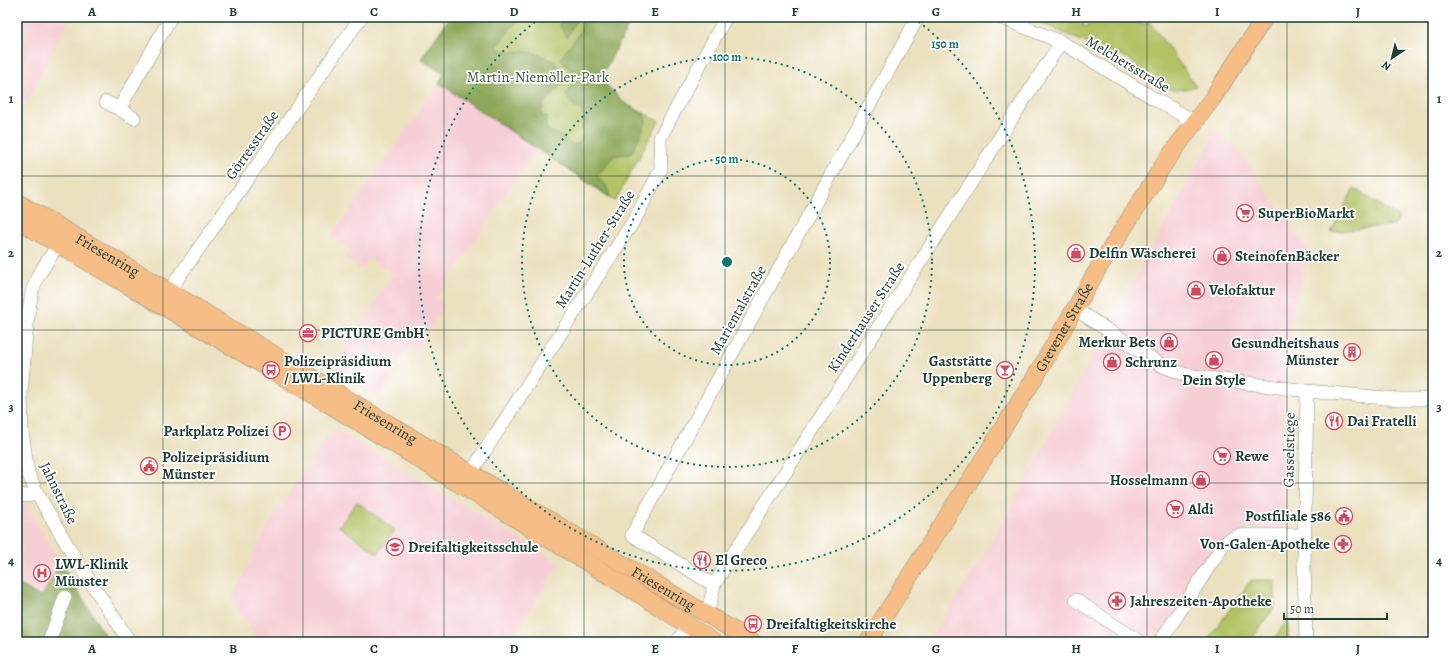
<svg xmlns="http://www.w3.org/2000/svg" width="1450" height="659" viewBox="0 0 1450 659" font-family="Alegreya,serif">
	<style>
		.built { fill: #f6cfd6 }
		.green { fill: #b2c265; stroke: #68804c }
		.forest { fill: #8da85a; stroke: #567247 }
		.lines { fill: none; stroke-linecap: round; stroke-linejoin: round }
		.minor-casing { stroke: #858f7a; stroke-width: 14 }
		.major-casing { stroke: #858f7a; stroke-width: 18 }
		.minor { stroke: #fff; stroke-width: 13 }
		.major { stroke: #f6be86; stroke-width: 17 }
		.grid { fill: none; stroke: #1f3d34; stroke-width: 1; stroke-opacity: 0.55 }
		.ring { fill: none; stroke: #0f766e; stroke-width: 2; stroke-dasharray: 2 4 }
		.labels { text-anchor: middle; stroke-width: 3.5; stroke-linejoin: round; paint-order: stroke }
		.street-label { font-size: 15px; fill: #1f3d34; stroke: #fff }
		.park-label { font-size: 15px; fill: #445e40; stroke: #fff }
		.poi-label { font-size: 15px; font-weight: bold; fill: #1f3d34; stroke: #fff; text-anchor: start }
		.centre { fill: #0f766e; stroke: #fff; stroke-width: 2 }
		.ring-label { font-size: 12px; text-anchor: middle; font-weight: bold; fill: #0f766e; stroke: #fff; stroke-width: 3.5; stroke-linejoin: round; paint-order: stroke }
		.neatline { fill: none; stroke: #1f3d34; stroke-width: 1.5 }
		.grid-label { font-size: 13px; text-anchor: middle; font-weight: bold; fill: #1f3d34 }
	</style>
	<rect width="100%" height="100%" fill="#fff"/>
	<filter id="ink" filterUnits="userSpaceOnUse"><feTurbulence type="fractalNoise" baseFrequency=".025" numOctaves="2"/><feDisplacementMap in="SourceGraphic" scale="8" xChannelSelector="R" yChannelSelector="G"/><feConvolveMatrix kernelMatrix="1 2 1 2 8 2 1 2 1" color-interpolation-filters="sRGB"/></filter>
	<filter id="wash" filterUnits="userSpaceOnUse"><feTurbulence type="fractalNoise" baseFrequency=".012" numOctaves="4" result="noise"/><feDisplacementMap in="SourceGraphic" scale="16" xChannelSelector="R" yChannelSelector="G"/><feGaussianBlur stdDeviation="0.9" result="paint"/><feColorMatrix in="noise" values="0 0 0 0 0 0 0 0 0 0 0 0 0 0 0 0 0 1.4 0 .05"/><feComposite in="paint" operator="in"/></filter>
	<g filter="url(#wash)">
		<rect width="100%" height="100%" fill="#ebe1bf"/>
		<path class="built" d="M17,17H71L27,102L17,96Z
			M439,83L536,148L436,299L445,305L417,351L408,347L379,397L336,371L335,364L393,274L369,259L362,269L345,258L351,249L331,237Z
			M1217,129L1246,160L1309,252L1295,302L1285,375L1284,529H1243L1154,642H928L987,550Z
			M335,429L560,563L509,642H260L231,601L265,531L314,454Z
			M17,502L25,503L110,642H17Z"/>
		<path class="green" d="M450,17H633L600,79L626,104L659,121L615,201L439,83L444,74L421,59Z
			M1042,17H1085L1083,25L1087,27L1092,18L1091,17H1130L1143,25L1149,21L1196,86C1170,96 1157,85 1136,71L1139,66L1120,54L1116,59L1099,49L1037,21Z
			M1354,188L1399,218L1394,225L1331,232Z
			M357,502L395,530L378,554L339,526Z
			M1251,580H1275V606L1250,642H1209L1207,641Z
			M1288,619L1289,642H1272Z"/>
		<path class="forest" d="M450,17H522L514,24L497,45L500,51L532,52L552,60L567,76L559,88L543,104L541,115L548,117L545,123C549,137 553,130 560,136C566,141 578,152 582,137C583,134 582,131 582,128C582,122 585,118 582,112C581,109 578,108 575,107L566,96L576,76L560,59L580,32L584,17H633L600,79L626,104L644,114L646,122L631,154L614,155L597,176L606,185L610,197L439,83L444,74L421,59Z
			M560,17H578L567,37L560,26Z
			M61,563L109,642H17V583L41,597Z"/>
	</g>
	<g filter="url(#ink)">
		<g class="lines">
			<g class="minor-casing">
				<path id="minor" d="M1000,17L1061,42L1158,101L1195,122
					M106,102L119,109
					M134,118L119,109L171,17
					M62,238L38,276L32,291L27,323L21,393L22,432L28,473L37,493L76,560L130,642
					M169,291L361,17
					M1075,309L1163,366L1186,375L1307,391L1397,399H1433
					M466,480L636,217L661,169L660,138L726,17
					M17,495L29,496L37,493
					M714,585L632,535L918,17
					M1076,600L1140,642
					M705,613L710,603L714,585L726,565L1061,42
					M49,642L65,597
					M677,642L689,625
					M1160,642L1223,545L1229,540L1235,537L1246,535H1304
					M1306,642L1304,565L1307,391"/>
			</g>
			<g class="major-casing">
				<g id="major">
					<path id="s1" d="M17,202L169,291L392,426L753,642"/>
					<path d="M17,220L322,400L647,599L714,642"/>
					<path id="s2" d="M868,642L1034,379L1099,267L1166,161L1212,99L1265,17"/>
				</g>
			</g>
			<use href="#minor" class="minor"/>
			<use href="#major" class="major"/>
		</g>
	</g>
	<path class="grid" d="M163,17V642M303,17V642M444,17V642M584,17V642M725,17V642M866,17V642M1006,17V642M1147,17V642M1287,17V642M17,176H1433M17,330H1433M17,483H1433"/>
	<g class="ring">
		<circle cx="727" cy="262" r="103"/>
		<circle cx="727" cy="262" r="205"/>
		<path d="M914 18A308 308 0 1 1 540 18"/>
	</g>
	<defs>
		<g id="supermarket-ring" transform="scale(0.9)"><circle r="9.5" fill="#fff" stroke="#d1495b" stroke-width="1.5"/><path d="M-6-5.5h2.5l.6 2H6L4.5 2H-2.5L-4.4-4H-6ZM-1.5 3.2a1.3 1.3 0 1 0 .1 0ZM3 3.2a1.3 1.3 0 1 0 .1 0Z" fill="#d1495b"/></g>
		<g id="shop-ring" transform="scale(0.9)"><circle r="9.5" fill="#fff" stroke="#d1495b" stroke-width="1.5"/><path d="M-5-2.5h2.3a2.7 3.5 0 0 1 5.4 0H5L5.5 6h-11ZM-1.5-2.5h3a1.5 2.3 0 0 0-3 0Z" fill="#d1495b"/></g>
		<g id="office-ring" transform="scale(0.9)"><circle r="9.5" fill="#fff" stroke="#d1495b" stroke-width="1.5"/><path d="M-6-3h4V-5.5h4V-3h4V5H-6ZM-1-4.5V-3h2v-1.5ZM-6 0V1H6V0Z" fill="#d1495b"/></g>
		<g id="building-ring" transform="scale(0.9)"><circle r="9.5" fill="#fff" stroke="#d1495b" stroke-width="1.5"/><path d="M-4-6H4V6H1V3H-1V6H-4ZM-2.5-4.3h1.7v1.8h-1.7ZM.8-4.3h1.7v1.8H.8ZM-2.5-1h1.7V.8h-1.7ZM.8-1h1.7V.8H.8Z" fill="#d1495b"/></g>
		<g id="bus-ring" transform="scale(0.9)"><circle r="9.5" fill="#fff" stroke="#d1495b" stroke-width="1.5"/><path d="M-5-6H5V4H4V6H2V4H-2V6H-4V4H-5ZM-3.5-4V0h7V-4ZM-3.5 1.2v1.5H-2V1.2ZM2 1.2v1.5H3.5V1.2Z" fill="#d1495b"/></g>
		<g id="bar-ring" transform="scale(0.9)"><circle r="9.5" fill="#fff" stroke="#d1495b" stroke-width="1.5"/><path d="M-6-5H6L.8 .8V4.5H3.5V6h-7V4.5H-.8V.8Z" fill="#d1495b"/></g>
		<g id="restaurant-ring" transform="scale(0.9)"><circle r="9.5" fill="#fff" stroke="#d1495b" stroke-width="1.5"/><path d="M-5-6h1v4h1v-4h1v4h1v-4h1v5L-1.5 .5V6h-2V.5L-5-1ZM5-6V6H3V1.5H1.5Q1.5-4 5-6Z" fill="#d1495b"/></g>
		<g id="parking-ring" transform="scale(0.9)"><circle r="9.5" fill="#fff" stroke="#d1495b" stroke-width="1.5"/><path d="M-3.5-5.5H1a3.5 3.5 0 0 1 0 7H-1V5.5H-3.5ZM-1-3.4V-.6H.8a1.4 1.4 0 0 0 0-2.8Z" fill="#d1495b"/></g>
		<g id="civic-ring" transform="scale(0.9)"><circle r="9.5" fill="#fff" stroke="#d1495b" stroke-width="1.5"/><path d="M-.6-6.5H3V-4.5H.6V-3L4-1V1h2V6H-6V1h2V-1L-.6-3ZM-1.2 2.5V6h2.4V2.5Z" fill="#d1495b"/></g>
		<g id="pharmacy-ring" transform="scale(0.9)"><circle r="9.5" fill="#fff" stroke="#d1495b" stroke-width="1.5"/><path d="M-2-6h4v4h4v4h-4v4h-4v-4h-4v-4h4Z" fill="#d1495b"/></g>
		<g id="school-ring" transform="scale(0.9)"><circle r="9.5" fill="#fff" stroke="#d1495b" stroke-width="1.5"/><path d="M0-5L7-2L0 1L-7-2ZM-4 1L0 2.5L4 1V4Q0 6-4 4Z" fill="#d1495b"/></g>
		<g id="hospital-ring" transform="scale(0.9)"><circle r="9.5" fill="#fff" stroke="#d1495b" stroke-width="1.5"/><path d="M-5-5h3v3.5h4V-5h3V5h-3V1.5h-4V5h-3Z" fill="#d1495b"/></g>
	</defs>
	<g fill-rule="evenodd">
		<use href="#supermarket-ring" x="1245" y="213"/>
		<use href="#shop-ring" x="1076" y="253"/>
		<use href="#shop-ring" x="1222" y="256"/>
		<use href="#shop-ring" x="1196" y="290"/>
		<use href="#office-ring" x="308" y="333"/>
		<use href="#shop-ring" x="1169" y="342"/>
		<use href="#building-ring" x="1352" y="352"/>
		<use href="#shop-ring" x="1214" y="360"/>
		<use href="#shop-ring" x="1112" y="362"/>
		<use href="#bus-ring" x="271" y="370"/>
		<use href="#bar-ring" x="1005" y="370"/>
		<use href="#restaurant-ring" x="1334" y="421"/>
		<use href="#parking-ring" x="282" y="431"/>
		<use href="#supermarket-ring" x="1222" y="456"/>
		<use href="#civic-ring" x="149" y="466"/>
		<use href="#shop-ring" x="1201" y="480"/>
		<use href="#supermarket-ring" x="1175" y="509"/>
		<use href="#civic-ring" x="1344" y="516"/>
		<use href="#pharmacy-ring" x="1343" y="544"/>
		<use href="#school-ring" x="395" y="547"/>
		<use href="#restaurant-ring" x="702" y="560"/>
		<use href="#hospital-ring" x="42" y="573"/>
		<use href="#pharmacy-ring" x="1117" y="601"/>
		<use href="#bus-ring" x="753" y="624"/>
	</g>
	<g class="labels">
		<g class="street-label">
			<text transform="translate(1128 64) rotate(31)" y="5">Melchersstraße</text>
			<text transform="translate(252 145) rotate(-55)" y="5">Görresstraße</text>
			<text transform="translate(595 249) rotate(-58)" y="5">Martin-Luther-Straße</text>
			<text dy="5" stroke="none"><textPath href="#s1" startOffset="105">Friesenring</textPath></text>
			<text transform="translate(738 310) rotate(-61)" y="5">Marientalstraße</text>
			<text transform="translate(866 317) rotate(-57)" y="5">Kinderhauser Straße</text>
			<text dy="5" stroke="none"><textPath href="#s2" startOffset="371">Grevener Straße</textPath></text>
			<text dy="5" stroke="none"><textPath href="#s1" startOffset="429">Friesenring</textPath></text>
			<text transform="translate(1289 450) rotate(-89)" y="5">Gasselstiege</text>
			<text transform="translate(59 493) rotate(64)" y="5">Jahnstraße</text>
			<text dy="5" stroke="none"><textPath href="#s1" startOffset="753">Friesenring</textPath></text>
		</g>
		<g class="park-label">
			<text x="538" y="82">Martin-Niemöller-Park</text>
		</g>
		<g class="poi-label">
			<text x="1258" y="218">SuperBioMarkt</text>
			<text x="1089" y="258">Delfin Wäscherei</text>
			<text x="1235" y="261">SteinofenBäcker</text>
			<text x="1209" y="295">Velofaktur</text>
			<text x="321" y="338">PICTURE GmbH</text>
			<text x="1156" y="347" text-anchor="end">Merkur Bets</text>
			<text x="1339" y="348" text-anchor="end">Gesundheitshaus<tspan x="1339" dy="17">Münster</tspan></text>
			<text x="284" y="366">Polizeipräsidium<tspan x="284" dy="17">/ LWL-Klinik</tspan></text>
			<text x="992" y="366" text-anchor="end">Gaststätte<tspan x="992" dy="17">Uppenberg</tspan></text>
			<text x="1125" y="367">Schrunz</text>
			<text x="1214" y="385" text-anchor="middle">Dein Style</text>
			<text x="1347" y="426">Dai Fratelli</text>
			<text x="269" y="436" text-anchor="end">Parkplatz Polizei</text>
			<text x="1235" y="461">Rewe</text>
			<text x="162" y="462">Polizeipräsidium<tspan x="162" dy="17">Münster</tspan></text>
			<text x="1188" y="485" text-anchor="end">Hosselmann</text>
			<text x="1188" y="514">Aldi</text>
			<text x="1331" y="521" text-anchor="end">Postfiliale 586</text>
			<text x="1330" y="549" text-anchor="end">Von-Galen-Apotheke</text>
			<text x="408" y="552">Dreifaltigkeitsschule</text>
			<text x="715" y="565">El Greco</text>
			<text x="55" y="569">LWL-Klinik<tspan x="55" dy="17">Münster</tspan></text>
			<text x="1130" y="606">Jahreszeiten-Apotheke</text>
			<text x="766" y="629">Dreifaltigkeitskirche</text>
		</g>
	</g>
	<circle cx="727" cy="262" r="6" class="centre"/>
	<g class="ring-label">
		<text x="945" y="48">150 m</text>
		<text x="727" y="61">100 m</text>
		<text x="727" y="163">50 m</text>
	</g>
	<rect width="1450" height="659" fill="none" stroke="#fff" stroke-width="44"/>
	<g transform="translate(1392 58) rotate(215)" stroke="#ffffff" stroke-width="3" paint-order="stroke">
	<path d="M0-3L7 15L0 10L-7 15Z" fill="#1f3d34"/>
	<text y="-6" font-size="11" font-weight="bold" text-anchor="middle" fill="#1f3d34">N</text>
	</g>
	<path d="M1284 613v6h103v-6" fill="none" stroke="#1f3d34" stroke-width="2"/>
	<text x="1290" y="613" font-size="12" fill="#1f3d34" stroke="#ffffff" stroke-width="3" paint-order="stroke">50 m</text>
	<rect x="22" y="22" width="1406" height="615" class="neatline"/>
	<g class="grid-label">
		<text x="92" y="16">A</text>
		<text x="233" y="16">B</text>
		<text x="374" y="16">C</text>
		<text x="514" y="16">D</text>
		<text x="655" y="16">E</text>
		<text x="795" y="16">F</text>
		<text x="936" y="16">G</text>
		<text x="1076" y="16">H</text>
		<text x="1217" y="16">I</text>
		<text x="1358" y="16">J</text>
		<text x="11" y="103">1</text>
		<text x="1439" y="103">1</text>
		<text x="11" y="257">2</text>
		<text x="1439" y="257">2</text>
		<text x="11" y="411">3</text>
		<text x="1439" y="411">3</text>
		<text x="11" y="565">4</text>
		<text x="1439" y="565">4</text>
		<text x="92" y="653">A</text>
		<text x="233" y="653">B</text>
		<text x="374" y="653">C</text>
		<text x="514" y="653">D</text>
		<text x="655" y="653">E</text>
		<text x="795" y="653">F</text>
		<text x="936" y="653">G</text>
		<text x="1076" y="653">H</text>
		<text x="1217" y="653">I</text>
		<text x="1358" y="653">J</text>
	</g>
</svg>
